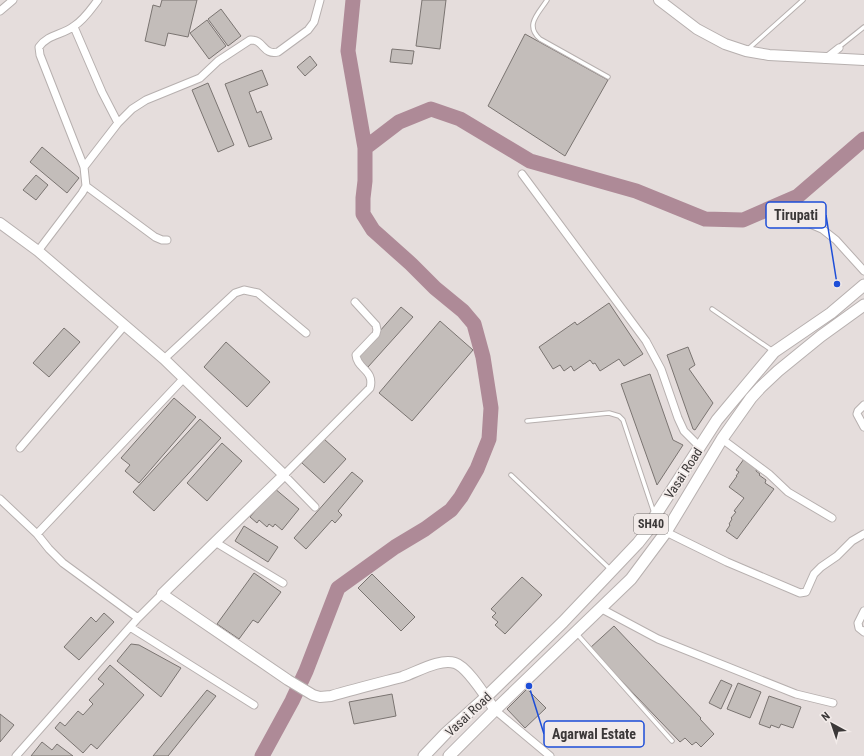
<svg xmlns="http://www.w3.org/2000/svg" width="864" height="756" viewBox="0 0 864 756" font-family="'Roboto Condensed',sans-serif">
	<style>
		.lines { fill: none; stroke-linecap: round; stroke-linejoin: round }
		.river { stroke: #ae8a97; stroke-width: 15 }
		.building { fill: #c3bdba; stroke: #7a7471 }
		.lane-casing { stroke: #b7b0af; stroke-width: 5.5 }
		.street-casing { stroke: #b7b0af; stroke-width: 9 }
		.secondary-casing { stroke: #b7b0af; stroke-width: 12 }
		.primary-casing { stroke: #b7b0af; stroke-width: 13 }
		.lane { stroke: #fff; stroke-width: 3.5 }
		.street { stroke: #fff; stroke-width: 7 }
		.secondary { stroke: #fff; stroke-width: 10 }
		.primary { stroke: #fff; stroke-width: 11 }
		.labels { text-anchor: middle; stroke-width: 3.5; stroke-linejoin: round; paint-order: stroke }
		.shield { fill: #f2ebe9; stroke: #726e6d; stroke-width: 1 }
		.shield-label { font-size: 12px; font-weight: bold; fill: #3b3838 }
		.street-label { font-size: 13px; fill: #3b3838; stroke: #f2ebe9 }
		.leader { fill: none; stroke: #1d4ed8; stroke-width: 1.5 }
		.callout-dot { fill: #1d4ed8; stroke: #f2ebe9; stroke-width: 1.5 }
		.callout { fill: #f2ebe9; stroke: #1d4ed8; stroke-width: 1.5 }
		.callout-label { font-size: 14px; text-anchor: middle; font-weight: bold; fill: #3b3838 }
	</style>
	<rect width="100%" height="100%" fill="#e5dddc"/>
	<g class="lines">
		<path class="river" d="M365,148L399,122L431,109L460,119L530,161L636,191L705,219L743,220L798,196L864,139
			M262,756L292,701L306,671L338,588L395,547L425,529L451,510L461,497L477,469L489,439L491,408L483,357L474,324L463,311L435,288L411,264L373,230L363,214V198L365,181V148L348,51L353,0"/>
	</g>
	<path class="building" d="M162,0H197L188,37L168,33L165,46L145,41L153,5L160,7Z
		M422,0H446L440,49L416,46Z
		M221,9L241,36L228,46L208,19Z
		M207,20L226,46L209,59L190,33Z
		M525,34L608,80L565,156L488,106Z
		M392,49L414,51L412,64L390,62Z
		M310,56L317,65L305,76L297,67Z
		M262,70L268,85L249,92L257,113L261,111L272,139L249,147L225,84Z
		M208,83L234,145L218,152L192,90Z
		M42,147L79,178L67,193L30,162Z
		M36,175L48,185L36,200L23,190Z
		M609,303L643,354L624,366L619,359L600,371L595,363L593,364L590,360L574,371L571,366L564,371L560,365L553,369L539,347L575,322L577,325Z
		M401,307L413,317L368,367L357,357Z
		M440,321L473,350L412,421L379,393Z
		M64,328L80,342L49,377L33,363Z
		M226,342L270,382L247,407L204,367Z
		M688,347L695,365L689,369L713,403L695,430L693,429L667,355Z
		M650,374L673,440L683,445L657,485L621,384Z
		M174,398L196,417L139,483L125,471L130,465L121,458Z
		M200,419L221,438L154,511L133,492Z
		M324,439L346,459L324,483L302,463Z
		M222,443L242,461L207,501L187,483Z
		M744,459L757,468L756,471L760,474L759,475L766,480L765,483L774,489L737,539L726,531L730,525L729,524L732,519L731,518L736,512L734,511L744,498L729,487L737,476H736L739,472L736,470Z
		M352,472L363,481L338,511L342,515L335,523L332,520L306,549L294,538Z
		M274,488L299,509L282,530L275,524L273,527L269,524L267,527L259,520L257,523L250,517Z
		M244,526L278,547L268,562L235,541Z
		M254,573L281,592L258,623L253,620L239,639L217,624Z
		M372,574L415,617L401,631L358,588Z
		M522,577L542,595L505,634L495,625L498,622L492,617L496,613L491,609Z
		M104,613L114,622L79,660L64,647L91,617L96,622Z
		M614,626L701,718L700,719L714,734L701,747L696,742L692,745L685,738L680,742L590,648Z
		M131,644L139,645L181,668L161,697L117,661Z
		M110,665L144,695L97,749L91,744L83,753L55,728L60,722L65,726L78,711L83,715L93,704L89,700L104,684L98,679Z
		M721,680L732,685L721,709L709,703Z
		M738,683L761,692L750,718L727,709Z
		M527,689L546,708L525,728L507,709Z
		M207,690L216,696L168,756H153Z
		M392,694L396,716L354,724L349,702Z
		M769,696L801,707L793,728L781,724L779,728L771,725L770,728L759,724Z
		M0,714L14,725L0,742Z
		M42,742L52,750L57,744L73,756H31Z"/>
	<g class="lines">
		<g class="lane-casing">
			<path id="lane" d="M547,0C539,13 524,25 540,39L608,77
				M839,47L864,27
				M747,50L803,0
				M712,309L773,351
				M527,421L609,413L619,416L623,420L654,513
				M511,475L610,569
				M577,634L672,741"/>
		</g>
		<g class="street-casing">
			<path id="street" d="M0,11L13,0
				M74,27L102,92L118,123
				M825,59L839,48
				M84,167L118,123L132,109L146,100L200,78L218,61L250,40C264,39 263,56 278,52L308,30L314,22L320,0
				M522,174L646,341L661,369L678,418L684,431L700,447
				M86,186L155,237L162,240H167
				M787,214L822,229L836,240L864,271
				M38,251L82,193L86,186L84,167L40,55L39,47C48,34 63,35 74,26C84,20 91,9 98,0
				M164,359L235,293L244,290L258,293L306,333
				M864,405L858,411L857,414L864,427
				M722,439L769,474L788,492L832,518
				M20,448L125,325
				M0,499L37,534L49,549L63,563L138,618
				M315,507L284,475L370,388C375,370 357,369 356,355L376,334L377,330L376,325L355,302
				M666,532L727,562L800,593L806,592L814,574L821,567L837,556L852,541L864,534
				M37,534L184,378
				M215,542L283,583
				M600,608L658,639L796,694L833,703
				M864,611L858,623L859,628L864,632
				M130,627L254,705
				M495,710L550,756
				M16,756L138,618L162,594"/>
		</g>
		<g class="secondary-casing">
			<path id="secondary" d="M659,0L697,29L725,44L746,51L769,55L864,60
				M0,223L38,251L164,359L284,475L162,594L288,680L313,695L320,697L331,696C355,689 379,683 402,677C417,672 440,658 455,663C468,667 487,699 495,710"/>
		</g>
		<g class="primary-casing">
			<path id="primary" d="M424,756L446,733L486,697L563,622L638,543L649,529L655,516L717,420L774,352L831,313L864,285
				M449,756L495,710L631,579L666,532L722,439L751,398L761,387L778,371L821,336L864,305"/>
		</g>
		<use href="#lane" class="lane"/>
		<use href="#street" class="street"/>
		<use href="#secondary" class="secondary"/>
		<use href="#primary" class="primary"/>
	</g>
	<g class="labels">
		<rect class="shield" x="634" y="514" width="34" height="20" rx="3"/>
		<g class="shield-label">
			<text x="651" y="528">SH40</text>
		</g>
		<g class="street-label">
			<text transform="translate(683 473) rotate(-57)" y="5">Vasai Road</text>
			<text transform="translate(468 714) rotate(-43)" y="5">Vasai Road</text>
		</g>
	</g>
	<path class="leader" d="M837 284L826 215M529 686L544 734"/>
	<g class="callout-dot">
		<circle cx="837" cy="284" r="4"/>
		<circle cx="529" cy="686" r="4"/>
	</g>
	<g class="callout">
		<rect x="766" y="202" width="60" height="26" rx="4"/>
		<rect x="544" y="721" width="100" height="26" rx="4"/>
	</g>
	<g class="callout-label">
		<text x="796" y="220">Tirupati</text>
		<text x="594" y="739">Agarwal Estate</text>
	</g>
	<g transform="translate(832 724) rotate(320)" stroke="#f2ebe9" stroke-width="3" paint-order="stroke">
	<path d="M0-3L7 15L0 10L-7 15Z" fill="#3b3838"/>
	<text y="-6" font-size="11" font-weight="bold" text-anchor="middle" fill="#3b3838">N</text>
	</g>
</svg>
